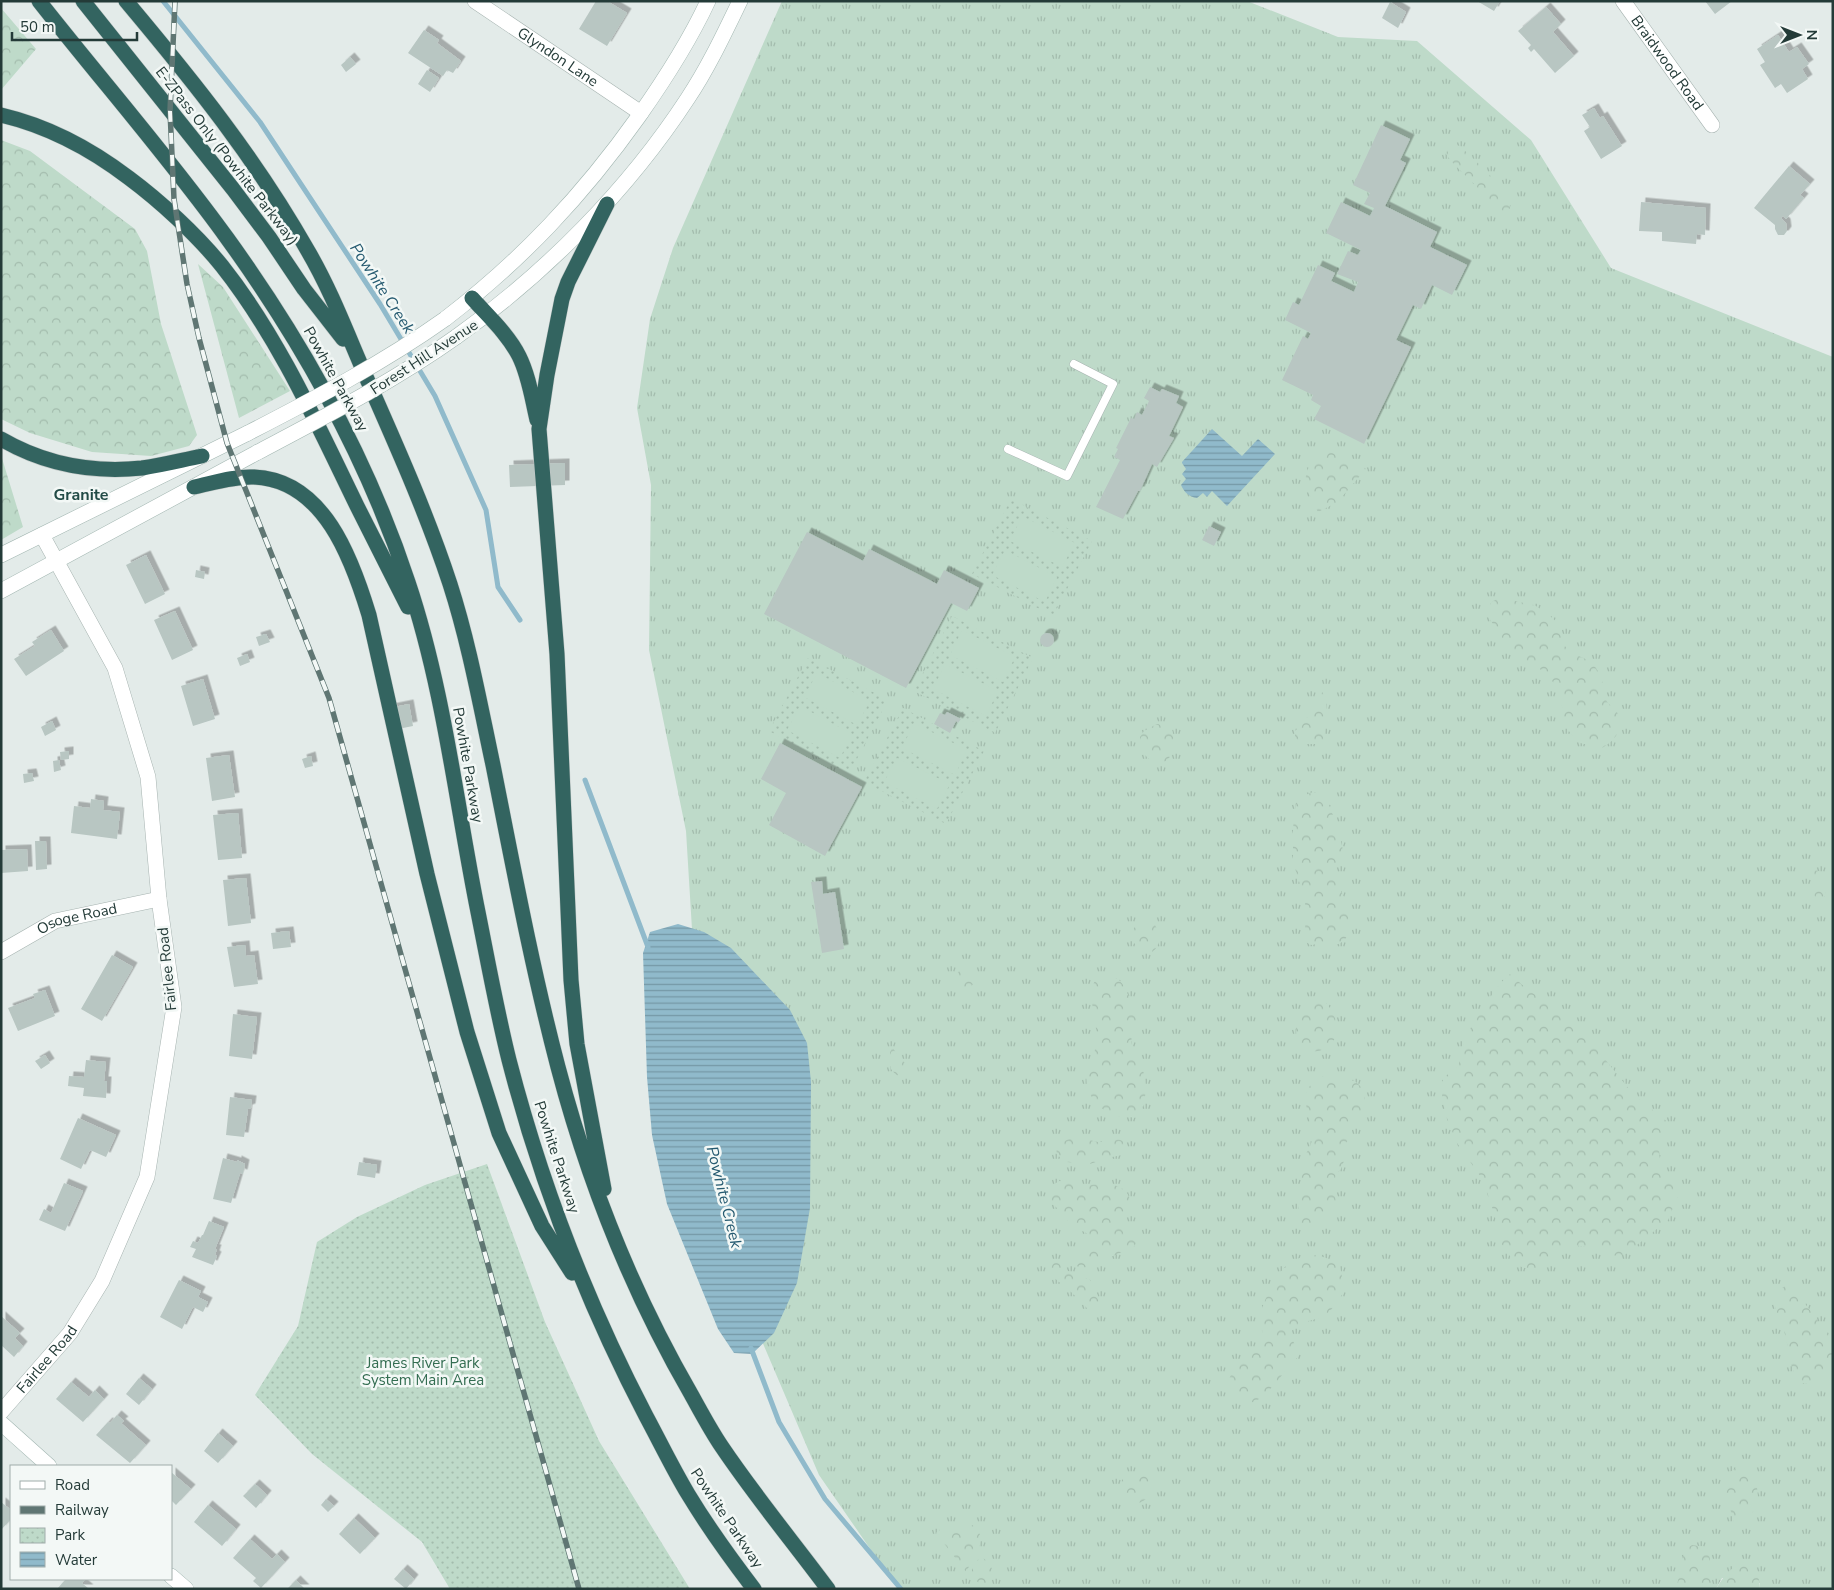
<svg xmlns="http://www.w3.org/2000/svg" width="1834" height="1590" viewBox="0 0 1834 1590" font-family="'Nunito Sans',sans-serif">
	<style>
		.grass { fill: url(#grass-tufts) }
		.forest { fill: url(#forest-crowns) }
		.park { fill: url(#park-dots) }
		.garden { fill: #bedac9 }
		.water { fill: url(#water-rules) }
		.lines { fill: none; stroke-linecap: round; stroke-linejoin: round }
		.stream { stroke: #90bacb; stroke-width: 5 }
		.building { fill: #b8c6c2; filter: url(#shadow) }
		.lane-casing { stroke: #a6b3b0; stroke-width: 9 }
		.street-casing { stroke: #a6b3b0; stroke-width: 16 }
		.secondary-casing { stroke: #a2b6b1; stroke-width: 16 }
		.highway-casing { stroke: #c2c8c7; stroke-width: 16 }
		.lane { stroke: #fff; stroke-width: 8 }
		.street { stroke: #fff; stroke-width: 15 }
		.secondary { stroke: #fff; stroke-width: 15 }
		.highway { stroke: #336460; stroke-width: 15 }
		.rail-casing { stroke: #5f7673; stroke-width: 5.5 }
		.rail { stroke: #f3f8f6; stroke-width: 4; stroke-dasharray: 11; stroke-linecap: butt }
		.secondary-bridge-casing { stroke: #a2b6b1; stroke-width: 16; stroke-linecap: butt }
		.secondary-bridge { stroke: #fff; stroke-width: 15 }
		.labels { text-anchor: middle; stroke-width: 5; stroke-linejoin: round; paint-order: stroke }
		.street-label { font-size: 15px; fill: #243b38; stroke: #f3f8f6 }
		.park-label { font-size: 15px; fill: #336d51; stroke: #f3f8f6 }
		.water-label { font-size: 16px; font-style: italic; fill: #255a70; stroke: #f3f8f6 }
		.neighbourhood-label { font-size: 16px; font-weight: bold; fill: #224b46; stroke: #f3f8f6 }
	</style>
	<defs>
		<pattern id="grass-tufts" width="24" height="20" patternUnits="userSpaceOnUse" patternTransform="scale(1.25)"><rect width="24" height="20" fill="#bedac9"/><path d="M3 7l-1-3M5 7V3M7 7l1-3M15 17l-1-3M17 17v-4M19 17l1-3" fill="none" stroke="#a3bcad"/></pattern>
		<pattern id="forest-crowns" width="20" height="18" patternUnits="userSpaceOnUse" patternTransform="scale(1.25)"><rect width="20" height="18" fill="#bedac9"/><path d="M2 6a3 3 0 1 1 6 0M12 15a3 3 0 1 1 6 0" fill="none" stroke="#a3bcad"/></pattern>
		<pattern id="park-dots" width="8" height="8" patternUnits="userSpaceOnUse" patternTransform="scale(1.25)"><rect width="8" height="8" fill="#bedac9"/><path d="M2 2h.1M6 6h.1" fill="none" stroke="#a3bcad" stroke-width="1.8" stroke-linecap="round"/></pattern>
		<pattern id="water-rules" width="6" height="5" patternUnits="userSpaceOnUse" patternTransform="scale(1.25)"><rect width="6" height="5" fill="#90bacb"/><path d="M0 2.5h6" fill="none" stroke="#7598a6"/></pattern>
		<filter id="shadow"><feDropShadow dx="4.5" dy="-4.5" stdDeviation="0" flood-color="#0004"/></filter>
	</defs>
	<rect width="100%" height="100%" fill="#e3ebe9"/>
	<path class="grass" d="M782,1H1247L1338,37L1417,41L1531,140L1611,268L1833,357V1589H1760V1583L1722,1578L1716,1589H898L819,1475L761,1339L699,1044L686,831L649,650L651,485L637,408L650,319L673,248Z"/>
	<path class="forest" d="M1,8L36,49L1,90Z
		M1,140L30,151L135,229L147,251L161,324L197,435L189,446L151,456L92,452L30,433L1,419Z
		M1451,144L1460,146C1470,156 1510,191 1510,204C1510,208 1509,209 1507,212L1500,210L1451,161L1446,154L1448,148Z
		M198,264L223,287L290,391L239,418Z
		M1325,451L1345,456L1368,470H1365L1341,498L1336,503L1318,512C1310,496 1299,480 1311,464C1315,458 1318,454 1325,451Z
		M1,455L23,527L1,540Z
		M1503,598L1536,606L1549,615L1561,626L1563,643L1569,652C1586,659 1596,661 1602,681C1604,687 1604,694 1606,700C1608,704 1613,707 1616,711C1628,726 1615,740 1602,748L1580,743L1571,734L1564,724L1561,698L1556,685L1539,668L1513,654L1487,615C1489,603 1491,600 1503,598Z
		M1326,691L1327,715L1324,741L1318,744H1301L1295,738V731L1306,720L1317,695Z
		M1157,724L1163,725L1172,729C1175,743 1176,757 1161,764L1150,760L1143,753L1140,737L1144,731Z
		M1313,792C1318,793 1322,795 1326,799C1330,804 1344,846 1343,853C1342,862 1333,868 1334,877C1335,883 1338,886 1341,891C1347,903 1355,926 1346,938C1337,950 1323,943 1311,945L1306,942L1305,930L1306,909L1304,897L1293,862V828L1296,803L1303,796Z
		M1813,870L1819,871L1825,885L1826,895L1819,901L1815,898L1811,872Z
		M1144,921L1155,925C1161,935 1161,948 1150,953C1131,950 1124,928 1144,921Z
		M964,965C981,967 979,985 965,990L955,985L952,980Z
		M1510,974L1528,990L1578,1021L1596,1048L1633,1094L1670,1124C1667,1131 1662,1138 1660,1146C1656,1164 1669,1176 1682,1186L1668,1220L1627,1253C1605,1263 1591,1240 1570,1247C1555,1251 1548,1265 1535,1271L1516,1265L1501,1243L1495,1216L1483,1180L1457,1143L1447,1119L1442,1095V1082L1445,1076L1452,1072L1459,1065C1460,1044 1470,1028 1481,1011C1490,998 1497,985 1510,974Z
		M1110,977C1114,978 1118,978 1121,982C1124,985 1125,989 1127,993C1134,1002 1139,1006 1139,1018L1133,1024C1130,1036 1131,1049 1137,1061C1140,1066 1143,1069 1144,1074C1147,1085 1146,1107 1138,1115C1135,1119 1132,1117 1128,1117C1104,1118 1080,1094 1088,1069L1092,1067C1096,1051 1098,1022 1093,1007C1092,1003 1089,1001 1089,996C1089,991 1092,986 1095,981Z
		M1316,996C1331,1002 1342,1025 1334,1040C1327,1053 1309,1054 1299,1047C1292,1032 1298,1000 1316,996Z
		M892,1046L897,1055L907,1065L908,1076L896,1075L891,1069L890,1053Z
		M1324,1076L1349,1079L1356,1082L1364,1090L1366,1118L1359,1116L1353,1126L1350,1137L1346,1143L1345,1158L1341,1169L1336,1174L1333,1188L1337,1205L1335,1211L1330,1217L1321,1221L1304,1225L1300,1224L1298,1203L1302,1190L1300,1163C1304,1155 1311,1149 1312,1139C1313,1115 1291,1090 1324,1076Z
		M1078,1137C1085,1138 1092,1141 1098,1142C1108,1143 1129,1132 1126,1152L1122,1155L1107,1158L1090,1164L1067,1162L1057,1155C1054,1142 1068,1139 1078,1137Z
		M1059,1181C1065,1181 1069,1184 1075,1185C1094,1187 1129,1175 1131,1206C1128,1217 1120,1221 1124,1233L1136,1239L1135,1246L1113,1256L1099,1258L1087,1267L1080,1268L1077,1266L1076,1258L1091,1242L1092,1239L1085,1232L1072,1228C1068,1223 1067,1218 1063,1214C1056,1205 1045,1203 1050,1187Z
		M1310,1255C1323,1255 1330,1259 1340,1267L1345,1290C1339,1299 1333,1310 1324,1316C1312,1322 1299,1320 1291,1332C1292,1341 1297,1348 1298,1357C1282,1370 1255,1424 1233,1394C1229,1389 1227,1383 1230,1377C1233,1371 1237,1361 1242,1357C1248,1352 1256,1351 1260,1343C1265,1334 1260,1323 1261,1313C1263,1301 1279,1270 1289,1263C1295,1259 1303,1257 1310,1255Z
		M1052,1261L1059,1262C1070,1276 1076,1274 1090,1280C1095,1290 1101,1299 1101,1310L1091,1313C1085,1306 1078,1298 1071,1292C1062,1283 1049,1278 1049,1264Z
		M1788,1285H1791L1824,1329L1833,1337V1363L1815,1385L1801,1383C1787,1368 1790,1346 1783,1328C1780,1319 1773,1309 1775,1298C1777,1292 1781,1287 1788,1285Z
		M1743,1465L1749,1466C1756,1475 1761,1498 1755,1508C1754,1511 1750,1515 1747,1517C1743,1521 1740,1524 1734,1524L1724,1484C1728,1473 1733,1468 1743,1465Z
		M1137,1471C1161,1473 1155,1501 1135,1504L1124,1499C1115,1484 1122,1475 1137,1471Z
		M974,1525C991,1544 970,1555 967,1573L936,1533C943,1526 948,1530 957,1529C963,1529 969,1526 974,1525Z
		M1692,1545L1706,1547L1709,1551L1712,1581L1708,1589H1680L1677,1585L1685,1549Z
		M983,1558C993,1564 998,1579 986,1586C971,1583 965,1562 983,1558Z
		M1746,1559C1755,1565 1760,1578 1760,1589H1716C1724,1575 1732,1567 1746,1559Z"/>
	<path class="park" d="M1011,499L1092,541L1053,616L972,574Z
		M952,616L1033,658L995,733L914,691Z
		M808,658L888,700L849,774L769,731Z
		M903,708L984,751L946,824L864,782Z
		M487,1164L545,1322L599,1441L690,1589H450L422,1542L312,1454L255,1395L298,1326L317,1242L357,1217L425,1185Z"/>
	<path class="garden" d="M1022,516L1075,543L1062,567L1010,541Z
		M1005,550L1057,577L1045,602L992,575Z
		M962,630L1015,657L1003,682L950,655Z
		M945,664L998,691L986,716L933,689Z
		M817,673L870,701L857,725L804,697Z
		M800,706L852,734L840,758L787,730Z
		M914,723L967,750L955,775L902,748Z
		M897,758L950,784L937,809L884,782Z"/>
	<path class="water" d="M1212,429L1242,456L1258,439L1275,454L1227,506L1212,491L1207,497L1203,493L1197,498C1189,497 1184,492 1181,485L1186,479L1182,474L1186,469L1182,463V462Z
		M678,924L704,932L731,948L790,1010L807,1043L811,1082L810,1208L797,1283L774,1333L752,1354L734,1353L718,1329L667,1204L652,1135L647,1077L643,953L650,932Z"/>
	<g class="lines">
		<path class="stream" d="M163,1L260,122L380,304L435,396L486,510L498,587L520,620
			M585,780L648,947
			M751,1348L779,1422L825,1499L901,1589"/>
	</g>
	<path class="building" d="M596,1H607L627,13L607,46L579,29Z
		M1477,1H1500L1494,11Z
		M1705,1H1732L1715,14Z
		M1390,2L1406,12L1398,28L1382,18Z
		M1546,7L1561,24L1553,32L1574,56L1555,73L1534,49L1531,52L1528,48L1531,45L1518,31Z
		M424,30L439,40L437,43L461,61L453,73L447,70L443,76L408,53Z
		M1778,35L1789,52L1797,47L1809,64L1802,69L1808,79L1787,93L1781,84L1775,88L1760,65L1765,62L1757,49Z
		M350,57L356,64L346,72L341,65Z
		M427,70L439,78L430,92L418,84Z
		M1594,108L1600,118L1603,116L1622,146L1601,159L1584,131L1590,127L1582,115Z
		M1381,125L1410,139L1400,160L1406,163L1385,206L1437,232L1430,247L1467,265L1452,295L1432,285L1421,309L1413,305L1396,340L1411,347L1364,444L1314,419L1321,406L1311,400L1313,395L1282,380L1303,336L1308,339L1311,333L1285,320L1293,302L1299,305L1318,265L1335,273L1331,281L1354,292L1358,282L1337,274L1348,251L1358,255L1361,250L1326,233L1341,202L1370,216L1374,208L1364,204L1370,193L1353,185Z
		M1789,166L1810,184L1800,195L1804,198L1786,219L1783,216L1781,218L1786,223L1787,231L1784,235H1778L1775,229V225L1754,208Z
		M1641,202L1706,208L1705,235L1697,234L1696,244L1662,241V232L1639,231Z
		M1150,387L1160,392L1162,389L1179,396L1176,403L1183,407L1169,436L1174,438L1157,467L1152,464L1140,491H1138L1123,519L1096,507L1120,460L1114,457L1118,449L1116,448L1131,418L1134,419L1137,412L1142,415L1149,401L1144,398Z
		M565,463V485L510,487L509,465Z
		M1209,526L1221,532L1214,546L1202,540Z
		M807,532L863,561L869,549L937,584L944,570L979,588L967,611L951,603L906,688L764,614Z
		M146,555L165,594L145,604L126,565Z
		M196,570L205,572L204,579L195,577Z
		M175,611L193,650L172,660L154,620Z
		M51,630L64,651L26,676L14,659L35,646L32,642Z
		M1040 640a7 7 0 1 1 14 0a7 7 0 1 1-14 0Z
		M266,634L270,642L259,646L256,637Z
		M247,654L250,662L240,666L237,658Z
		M203,679L215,719L193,726L181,686Z
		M409,704L413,726L388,731L384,709Z
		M947,712L961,719L958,723L956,721L950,733L934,724L940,713L945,715Z
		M52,721L56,730L45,736L41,727Z
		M780,743L862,787L825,856L769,825L786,793L761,779Z
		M69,751V759L61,760L60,752Z
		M229,755L235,797L212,801L206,758Z
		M311,756L313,766L305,768L302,759Z
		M59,760L61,770L54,772L53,761Z
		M32,773L34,781L24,783L23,774Z
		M91,799L104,801L103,810L120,812L117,839L71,833L74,806L90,808Z
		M238,813L242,858L218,860L213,815Z
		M35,841H46L47,869L36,870Z
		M27,849L28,871L1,873V850Z
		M246,878L251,923L228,926L223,880Z
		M822,881L823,894L835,892L844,949L822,953L811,882Z
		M289,931L291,947L273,949L271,933Z
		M245,945L246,956L254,955L258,984L234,987L227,947Z
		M112,955L133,967L102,1021L81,1009Z
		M45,990L55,1016L18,1031L8,1008L35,998L33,994Z
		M233,1014L257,1017L252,1059L229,1056Z
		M45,1055L50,1063L41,1069L35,1061Z
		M86,1060L106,1062L104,1081H107L106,1098L83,1096L84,1088L68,1086L69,1076L84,1077Z
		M230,1097L252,1100L251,1108L248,1109L244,1137L226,1135Z
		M78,1118L116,1135L106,1157L90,1150L81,1169L60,1159Z
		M223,1158L237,1162V1160L245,1164L243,1174L240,1173L231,1203L213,1199Z
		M359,1162L377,1165L375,1178L357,1175Z
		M64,1183L83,1191L65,1231L39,1220L44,1209L51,1213Z
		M209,1221L224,1227L215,1249H217L215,1255L217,1256L213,1265L192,1257L196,1249L190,1247L193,1241L198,1243L202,1235H203Z
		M179,1280L201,1291L198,1297L208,1302L203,1312L193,1307L182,1329L160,1317Z
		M1,1316L20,1333L15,1338L23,1346L14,1357L1,1345Z
		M139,1378L152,1389L139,1405L126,1394Z
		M71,1382L89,1397L95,1390L104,1399L83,1422L56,1399Z
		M117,1415L124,1421L121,1423L146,1445L130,1463L96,1435L108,1422L110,1423Z
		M218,1433L233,1446L218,1463L204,1451Z
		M171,1472L191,1489L176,1505L171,1500Z
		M255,1484L267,1495L256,1508L243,1496Z
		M326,1499L334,1506L328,1512L321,1505Z
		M1,1502L11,1510V1519L1,1530Z
		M208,1505L236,1529L222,1546L194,1522Z
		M354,1518L375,1538L360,1554L339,1534Z
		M250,1539L272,1559L277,1554L285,1562L261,1588L253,1581L256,1578L233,1558Z
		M403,1569L414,1579L406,1589L394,1579Z
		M66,1579H86L82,1583L89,1589H57Z
		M296,1580L305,1589H287Z"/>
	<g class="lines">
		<g class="lane-casing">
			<path id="lane" d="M1008,449L1067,476L1113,384L1074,364"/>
		</g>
		<g class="street-casing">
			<g id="street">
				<path id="s1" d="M475,1L641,113"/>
				<path id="s2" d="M1623,1L1712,125"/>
				<path id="s3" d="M1,952L55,921L159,899"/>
				<path id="s4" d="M1,1412L70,1333L102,1281L147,1177L174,1007L159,899L148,777L115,668L42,535"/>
			</g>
		</g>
		<g class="secondary-casing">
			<path id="secondary" d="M445,319C522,260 583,195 639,116C665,79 689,42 708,1
				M456,337C546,273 628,190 688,98C708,68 724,34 740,1
				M1,555L248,433
				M1,591L258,452
				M1,1423L49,1466
				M171,1576L186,1589"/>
		</g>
		<g class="highway-casing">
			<path id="highway" d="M39,1C101,80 168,156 227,238C303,343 367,458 408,582C444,689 456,803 478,912C488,962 497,1012 509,1060C541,1184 587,1303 646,1416C660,1442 673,1469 688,1494C708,1527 731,1559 754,1589
				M83,1L233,189L269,237L304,289L343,339
				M126,1C194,82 256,159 308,251C332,292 348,336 367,379C397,447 427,514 450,584C469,643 480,704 493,765C513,866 532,968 558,1067C588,1181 632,1292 691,1394C701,1412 711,1431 722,1447C755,1496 793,1542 828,1589
				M1,115C48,126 91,149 129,178C160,201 197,235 222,266C279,338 317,424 357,506C374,540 391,573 408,607
				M472,298C488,316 508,334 519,356C529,376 532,399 537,420
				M1,439C44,464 93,473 142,468C162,465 182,460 202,456
				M194,487C213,483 235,476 254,477C324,480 352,559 369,615L427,874L467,1032L499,1133L542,1226L572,1273
				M604,1189L577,1044L571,980L557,654L539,429L547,375L562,299L568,282L607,204"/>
		</g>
		<use href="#lane" class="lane"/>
		<use href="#street" class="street"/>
		<use href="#secondary" class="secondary"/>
		<use href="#highway" class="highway"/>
		<g class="rail-casing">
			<path id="rail" d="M175,1L170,111L174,199L187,284L199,338L227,443L329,698L579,1589"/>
		</g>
		<use href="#rail" class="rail"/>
		<g class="secondary-bridge-casing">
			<path id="secondary-bridge" d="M248,433C316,398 383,363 445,319
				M258,452C326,416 394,381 456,337"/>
		</g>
		<use href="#secondary-bridge" class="secondary-bridge"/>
	</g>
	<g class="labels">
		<g class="street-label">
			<text dy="5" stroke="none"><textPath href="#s1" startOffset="100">Glyndon Lane</textPath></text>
			<text dy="5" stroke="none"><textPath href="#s2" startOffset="76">Braidwood Road</textPath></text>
			<text transform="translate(227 156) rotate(52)" y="5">E-ZPass Only (Powhite Parkway)</text>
			<text transform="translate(424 357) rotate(-33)" y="5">Forest Hill Avenue</text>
			<text transform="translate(336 379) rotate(61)" y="5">Powhite Parkway</text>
			<text transform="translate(468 765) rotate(80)" y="5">Powhite Parkway</text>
			<text dy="5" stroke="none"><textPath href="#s3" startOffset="84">Osoge Road</textPath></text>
			<text transform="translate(167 969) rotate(-96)" y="5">Fairlee Road</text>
			<text transform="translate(557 1157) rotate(72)" y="5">Powhite Parkway</text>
			<text dy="5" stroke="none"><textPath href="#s4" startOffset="70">Fairlee Road</textPath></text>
			<text transform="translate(727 1518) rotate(56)" y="5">Powhite Parkway</text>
		</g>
		<g class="park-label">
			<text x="423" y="1368">James River Park<tspan x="423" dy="17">System Main Area</tspan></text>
		</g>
		<g class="water-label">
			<text transform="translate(383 288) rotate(57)" y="6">Powhite Creek</text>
			<text transform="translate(725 1197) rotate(76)" y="6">Powhite Creek</text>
		</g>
		<g class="neighbourhood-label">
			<text x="81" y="500">Granite</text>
		</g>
	</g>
	<rect width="1834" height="1590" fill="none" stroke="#243b38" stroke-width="5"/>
	<rect x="10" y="1465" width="162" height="115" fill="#f3f8f6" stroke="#a0acaa"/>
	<rect x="20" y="1481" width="25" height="8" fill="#ffffff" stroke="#a0acaa"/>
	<text x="55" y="1490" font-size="15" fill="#243b38">Road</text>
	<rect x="20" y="1506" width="25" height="8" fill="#5f7673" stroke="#a0acaa"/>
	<text x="55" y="1515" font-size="15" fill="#243b38">Railway</text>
	<rect x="20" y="1528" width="25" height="15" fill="url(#park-dots)" stroke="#a0acaa"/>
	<text x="55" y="1540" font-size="15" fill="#243b38">Park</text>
	<rect x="20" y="1552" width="25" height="15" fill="url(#water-rules)" stroke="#a0acaa"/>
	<text x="55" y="1565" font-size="15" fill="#243b38">Water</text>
	<g transform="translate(1799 35) rotate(90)" stroke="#f3f8f6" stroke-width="4" paint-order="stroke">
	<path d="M0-4L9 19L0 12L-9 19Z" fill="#243b38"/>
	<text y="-8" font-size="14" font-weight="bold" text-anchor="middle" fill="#243b38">N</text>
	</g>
	<path d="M12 32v8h125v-8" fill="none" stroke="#243b38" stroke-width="2.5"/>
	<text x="20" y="32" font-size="15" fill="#243b38" stroke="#f3f8f6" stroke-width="4" paint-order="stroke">50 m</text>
</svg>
